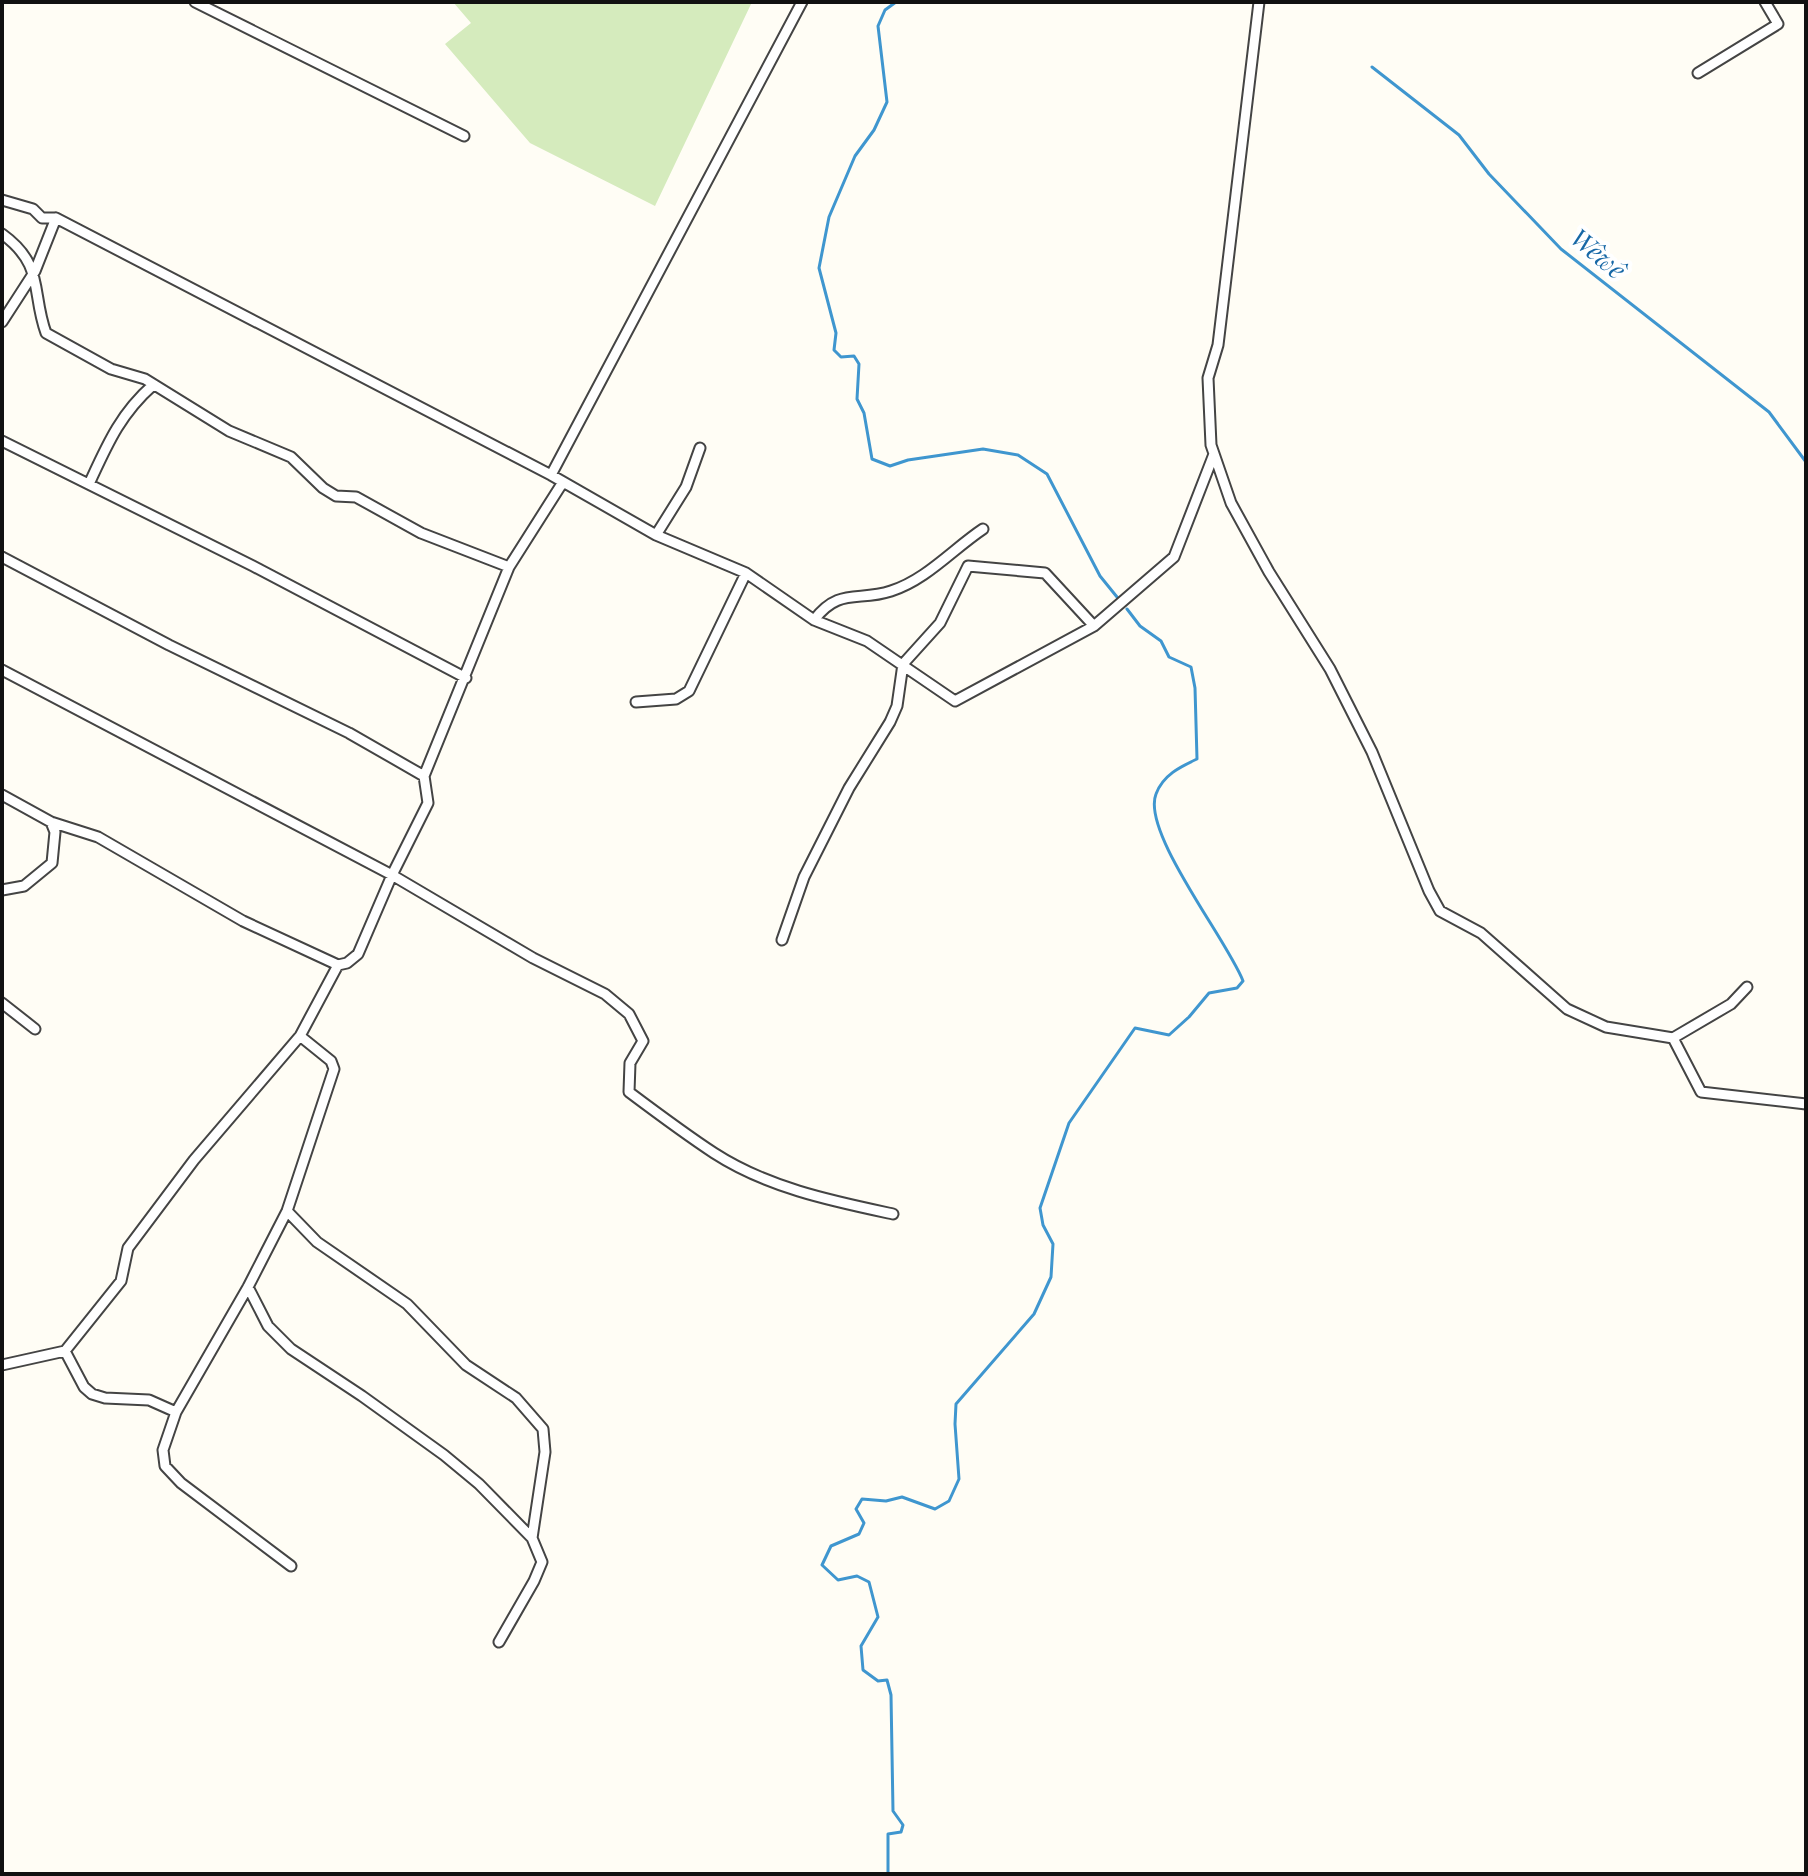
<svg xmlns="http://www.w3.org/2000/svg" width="1808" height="1876" viewBox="0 0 1808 1876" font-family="'Playfair Display',serif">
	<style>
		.green { fill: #d5ebbd }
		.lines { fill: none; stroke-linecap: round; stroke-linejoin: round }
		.stream { stroke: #3f96cf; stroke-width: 3 }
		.street-casing { stroke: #444; stroke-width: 13 }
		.street { stroke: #fff; stroke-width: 9 }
		.labels { text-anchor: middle; stroke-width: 8; stroke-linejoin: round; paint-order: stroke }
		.water-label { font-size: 26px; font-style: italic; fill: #1768a6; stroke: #fff }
	</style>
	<rect width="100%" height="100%" fill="#fffdf5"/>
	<path class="green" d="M453,2H752L655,206L530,143L445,44L471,23Z"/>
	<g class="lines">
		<path class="stream" d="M896,2L885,10L878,26L887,102L874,130L855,156L829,217L819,268L836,333L834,350L841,357L854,356L859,364L857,399L864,413L872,459L890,466L908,460L983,449L1018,455L1047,474L1100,576L1117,597
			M1372,67L1459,135L1489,174L1561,249L1769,412L1806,462
			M888,1874V1834L901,1832L903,1825L893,1811L891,1695L887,1680L878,1681L863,1670L861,1646L878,1617L869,1582L857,1576L838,1580L822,1565L831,1546L859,1534L864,1523L856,1509L862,1499L886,1501L902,1497L935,1509L949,1501L959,1479L955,1424L956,1404L1034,1314L1051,1277L1053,1244L1043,1225L1040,1208L1069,1123L1135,1028L1169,1035L1189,1017L1209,993L1237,988L1243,981C1228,941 1141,832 1156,794C1163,775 1180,767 1197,759L1195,688L1191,667L1169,657L1161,641L1140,626L1127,609"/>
		<g class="street-casing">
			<path id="street" d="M195,2L464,136
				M1259,2L1218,345L1208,378L1211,445L1231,503L1269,572L1330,669L1372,752L1429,891L1440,911L1481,933L1567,1009L1606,1027L1673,1038L1701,1092L1806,1104
				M1698,73L1778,24L1765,2
				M2,200L33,209L42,218H56L35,271L2,322
				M56,218L551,475L656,535L746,573L814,620L867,641L955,701L1094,626L1174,557L1214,454
				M2,234C45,265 31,292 46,333L111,369L145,379L229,431L291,457L323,488L336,496L356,497L421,533L509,567
				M2,441L253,566L466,678
				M551,475L802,2
				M89,484C107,445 120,414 153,385
				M656,535L686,487L700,448
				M2,557L169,645L349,733L424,776L428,803L392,875L358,954L347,963L338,965L300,1036L331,1061L334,1069L287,1211L248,1287L176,1412L163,1450L165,1466L181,1483L291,1566
				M814,620C839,587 858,602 891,591C926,580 953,549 983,529
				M2,670L392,875L533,958L605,994L629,1014L643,1041L630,1063L629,1092C657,1113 685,1134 714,1153C768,1188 832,1201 893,1214
				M636,702L676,699L689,691L746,573
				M424,776L509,567L563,482
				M2,795L51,822L98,837L243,921L338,965
				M2,890L24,886L52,863L55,832L51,822
				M782,940L804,877L849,788L890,722L897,706L903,664L940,623L968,566L1045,573L1094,626
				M2,1003L35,1029
				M1673,1038L1731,1004L1747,987
				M287,1211L317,1242L407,1304L466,1365L516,1398L543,1429L545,1452L532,1538L542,1562L534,1581L499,1642
				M248,1287L268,1326L291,1349L362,1396L444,1455L479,1484L532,1538
				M2,1365L65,1351
				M176,1412L149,1400L105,1398L92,1394L84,1387L65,1351L121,1281L128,1248L194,1160L300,1036"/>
		</g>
		<use href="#street" class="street"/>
	</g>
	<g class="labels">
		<g class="water-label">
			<text transform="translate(1598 254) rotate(40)" y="9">Wêwê</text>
		</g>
	</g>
	<rect width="1808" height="1876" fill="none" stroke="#111111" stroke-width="8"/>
</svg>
